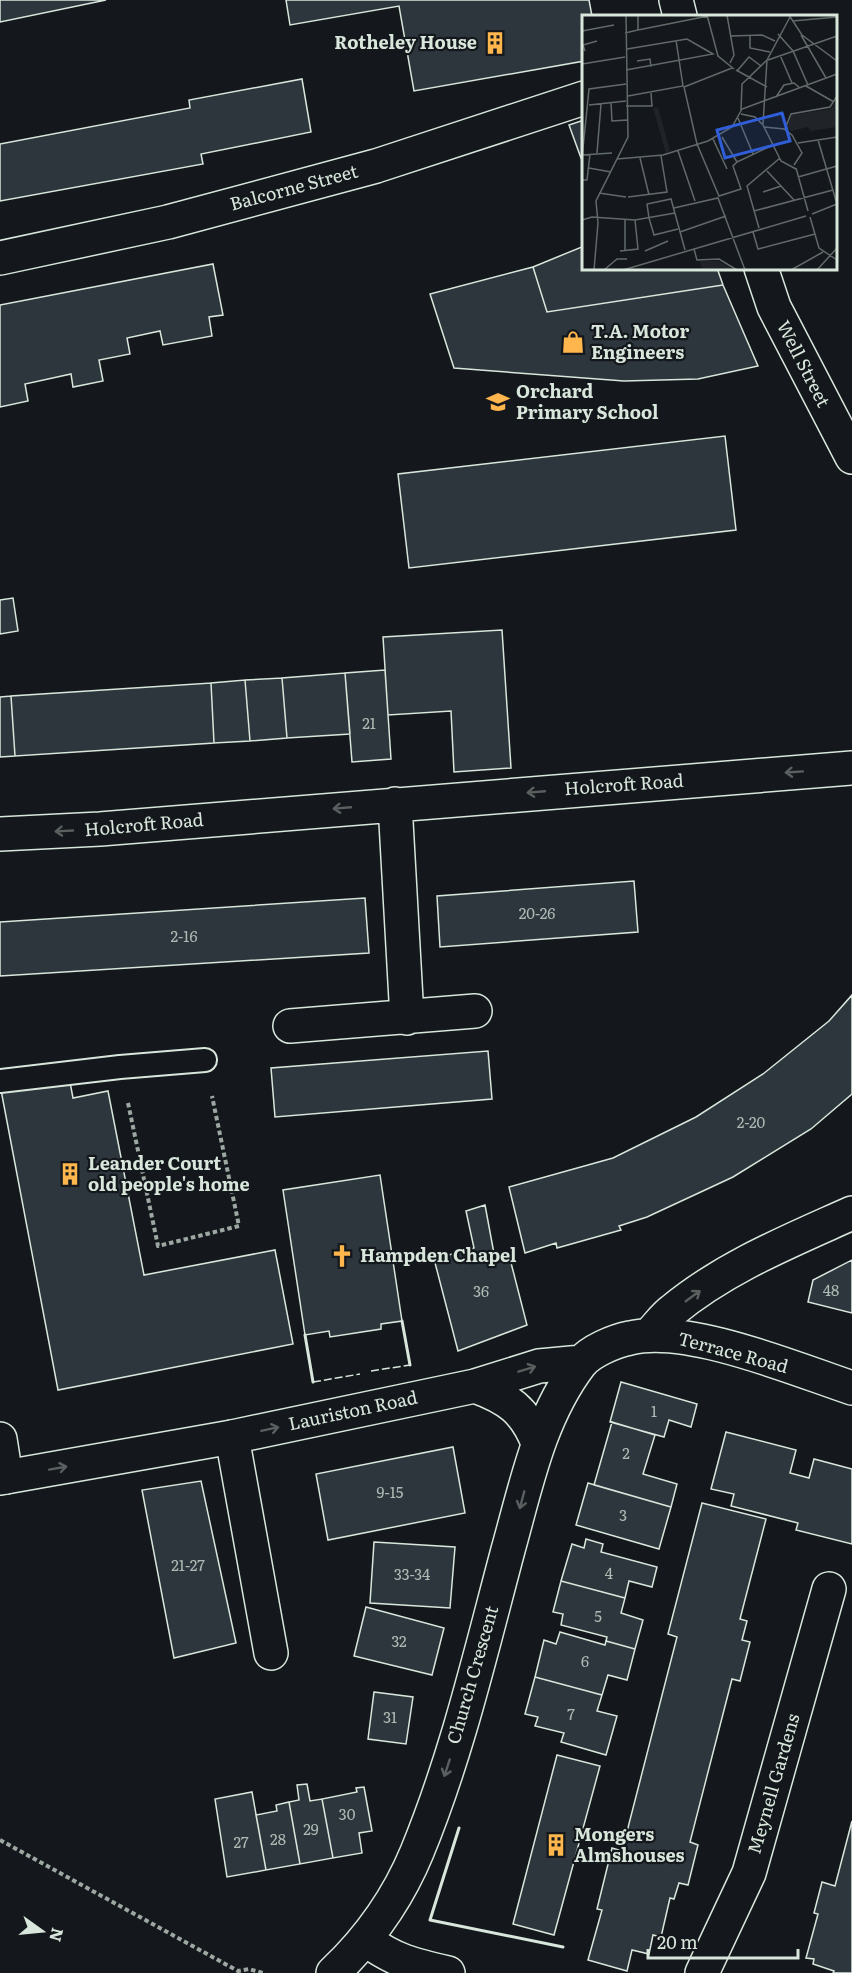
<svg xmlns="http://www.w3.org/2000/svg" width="852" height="1973" viewBox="0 0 852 1973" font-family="Literata,serif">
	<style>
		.building { fill: #2c363c; stroke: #d8e6dc; stroke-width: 1.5 }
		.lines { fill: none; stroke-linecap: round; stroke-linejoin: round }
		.lane-casing { stroke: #d8e6dc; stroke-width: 26 }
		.street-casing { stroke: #d8e6dc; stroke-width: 36 }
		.secondary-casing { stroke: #d8e6dc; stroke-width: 36 }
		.primary-casing { stroke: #d8e6dc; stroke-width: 36 }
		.path { stroke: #9da8a2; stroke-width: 4; stroke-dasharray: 4.5 3; stroke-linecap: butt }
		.lane { stroke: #14181c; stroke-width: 22 }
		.street { stroke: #14181c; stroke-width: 33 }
		.secondary { stroke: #14181c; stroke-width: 33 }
		.primary { stroke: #14181c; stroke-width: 33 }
		.fence { stroke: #d8e6dc; stroke-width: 1.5; stroke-dasharray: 8 3; stroke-linecap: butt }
		.wall { stroke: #d8e6dc; stroke-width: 3 }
		.oneway { stroke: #59605f }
		.labels { text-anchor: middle; stroke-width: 4.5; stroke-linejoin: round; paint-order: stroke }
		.number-label { font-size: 15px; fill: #adbab4 }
		.poi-label { font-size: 18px; font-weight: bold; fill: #d8e6dc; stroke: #14181c; text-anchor: start }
		.street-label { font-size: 18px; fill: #d8e6dc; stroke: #14181c }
		.inset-road { fill: none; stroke: #626a69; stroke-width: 1.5 }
		.view { fill: #305dd8; fill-opacity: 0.15; stroke: #305dd8; stroke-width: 3 }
		.inset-edge { fill: none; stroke: #d8e6dc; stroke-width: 3 }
	</style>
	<rect width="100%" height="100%" fill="#14181c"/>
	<path class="building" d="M0,0H106L0,22Z
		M286,0H589L592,16H584V61L414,91L399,6L290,25Z
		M302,79L311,132L201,154L203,164L0,201V144L190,108L189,100Z
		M584,120V157L581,158L569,125Z
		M584,246V268H717L723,285L547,312L533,267Z
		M213,264L223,315L209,317L212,336L163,345L160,331L127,338L130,354L99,360L103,381L73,387L71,374L25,384L28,401L0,407V305Z
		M533,267L547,312L723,285L758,366L698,379L624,381L454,368L430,294Z
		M725,436L736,530L409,568L398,474Z
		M13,598L18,631L0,634V600Z
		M502,630L511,768L454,772L451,711L388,715L383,637Z
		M385,670L391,759L352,762L345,673Z
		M345,673L350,734L287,738L282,678Z
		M282,678L287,738L250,741L245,680Z
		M245,680L250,741L214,743L211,683Z
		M211,683L214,743L15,756L11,696Z
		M11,696L15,756L0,757V697Z
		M634,881L638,932L440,947L437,896Z
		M365,898L369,953L0,976V922Z
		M852,995V1094L811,1129L733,1177L647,1217L619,1226L621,1230L557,1248L556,1243L525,1253L509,1187L613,1158L696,1117L763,1074L829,1021Z
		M488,1051L492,1099L275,1117L271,1068Z
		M69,1077L73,1098L108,1091L144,1275L275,1250L293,1344L58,1390L1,1090Z
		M380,1175L402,1321L381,1324V1329L330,1337L329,1331L305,1335L283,1190Z
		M485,1205L495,1259L509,1255L527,1325L458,1351L434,1259L474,1248L466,1211Z
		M852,1260V1313L808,1302L813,1280Z
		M621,1382L697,1404L691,1427L669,1420L664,1437L610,1422Z
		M612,1422L655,1435L643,1474L677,1484L671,1507L594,1485Z
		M726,1432L796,1450L790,1473L809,1478L814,1459L852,1469V1544L796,1530L798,1523L731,1506L734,1494L711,1489Z
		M453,1447L465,1513L328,1540L316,1474Z
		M201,1481L236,1643L174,1658L142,1490Z
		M588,1483L671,1507L659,1549L576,1525Z
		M702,1503L766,1519L740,1619L747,1621L742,1640L750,1642L740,1681L732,1679L690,1842L698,1845L688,1885L679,1883L674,1899L670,1898L661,1937L653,1935L649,1954L632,1950L627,1971L588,1960L602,1910L597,1909L612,1848L622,1851L677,1637L668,1634Z
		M586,1539L603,1544L601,1552L657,1567L652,1587L629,1581L625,1598L561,1581L572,1544L584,1548Z
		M374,1542L455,1547L450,1608L370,1603Z
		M561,1581L625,1598L621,1613L643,1620L635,1649L606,1641L607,1637L561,1625L563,1614L553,1612Z
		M366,1607L444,1628L432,1675L354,1656Z
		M560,1632L605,1645L606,1641L635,1649L627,1680L608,1675L602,1695L535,1677L544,1640L556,1644Z
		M535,1677L602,1695L597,1711L617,1716L606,1755L561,1742L564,1733L535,1726L538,1717L525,1714Z
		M374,1692L413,1697L406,1744L368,1739Z
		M557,1755L600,1766L554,1935L513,1924Z
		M307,1784L310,1801L322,1799L333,1858L300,1864L289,1802L299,1800L297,1785Z
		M364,1787L372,1831L359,1833L362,1853L333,1858L322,1799L357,1792L356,1788Z
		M252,1792L266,1870L227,1877L215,1799Z
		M289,1802L300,1864L266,1870L256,1815L277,1811L276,1805Z
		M852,1821V1973H833L834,1971L813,1964L814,1959L806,1958L818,1914L814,1913L822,1882L835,1886Z"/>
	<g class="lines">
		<g class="lane-casing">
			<path id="lane" d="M0,1081L120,1067L205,1060"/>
		</g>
		<g class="street-casing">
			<path id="street" d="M0,258L168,222L376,166L584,98
				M395,804L407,1018
				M0,834L100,829L852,768
				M290,1026L475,1011
				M232,1437L271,1653
				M0,1439L6,1477
				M366,1940C395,1961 413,1965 448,1973
				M702,1973L749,1873L829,1589"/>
		</g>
		<g class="secondary-casing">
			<path id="secondary" d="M650,1334C657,1327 664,1317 672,1311C725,1267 790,1241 852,1213
				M475,1386C508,1398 525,1410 538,1443
				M0,1478L232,1437L475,1386L539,1366L582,1362
				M333,1973C369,1939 398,1898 417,1852C457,1755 481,1651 508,1550C526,1486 539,1418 580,1364C590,1351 615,1341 630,1338C688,1324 795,1369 852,1388"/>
		</g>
		<g class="primary-casing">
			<path id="primary" d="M676,0L680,16
				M761,268L774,307L852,457"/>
		</g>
		<path class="path" d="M128,1103L158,1246L239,1226L212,1096
			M0,1840L238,1971L249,1969L263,1973"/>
		<use href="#lane" class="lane"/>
		<use href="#street" class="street"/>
		<use href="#secondary" class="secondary"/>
		<use href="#primary" class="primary"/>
		<path class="fence" d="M371,1371L410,1365
			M313,1382L360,1374"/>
		<path class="wall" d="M402,1321L410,1365
			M305,1335L313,1382
			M459,1828L430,1920L563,1947"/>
	</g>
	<defs><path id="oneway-shaft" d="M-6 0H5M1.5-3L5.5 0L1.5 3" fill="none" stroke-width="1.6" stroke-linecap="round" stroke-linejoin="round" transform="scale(1.5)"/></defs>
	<g class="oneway">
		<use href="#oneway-shaft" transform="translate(794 772) rotate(176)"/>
		<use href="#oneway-shaft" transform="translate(536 792) rotate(175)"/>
		<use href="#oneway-shaft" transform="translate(342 808) rotate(175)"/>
		<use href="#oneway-shaft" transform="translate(64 831) rotate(177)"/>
		<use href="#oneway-shaft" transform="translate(693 1296) rotate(-36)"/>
		<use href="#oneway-shaft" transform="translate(527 1369) rotate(-17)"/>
		<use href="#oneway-shaft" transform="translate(270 1429) rotate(-12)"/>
		<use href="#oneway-shaft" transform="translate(58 1468) rotate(-10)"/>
		<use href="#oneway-shaft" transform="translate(522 1500) rotate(105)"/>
		<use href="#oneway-shaft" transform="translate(447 1768) rotate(108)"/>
	</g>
	<defs>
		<g id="building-bare" transform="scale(1.8)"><path d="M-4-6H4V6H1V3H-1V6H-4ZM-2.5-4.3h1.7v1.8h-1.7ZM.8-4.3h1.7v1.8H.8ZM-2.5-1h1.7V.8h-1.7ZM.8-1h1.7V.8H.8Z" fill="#ffb74d" stroke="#14181c" stroke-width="2.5" paint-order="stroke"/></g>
		<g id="shop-bare" transform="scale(1.8)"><path d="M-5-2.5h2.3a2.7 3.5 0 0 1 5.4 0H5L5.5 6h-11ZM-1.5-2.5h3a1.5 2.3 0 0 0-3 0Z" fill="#ffb74d" stroke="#14181c" stroke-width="2.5" paint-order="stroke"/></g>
		<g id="school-bare" transform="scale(1.8)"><path d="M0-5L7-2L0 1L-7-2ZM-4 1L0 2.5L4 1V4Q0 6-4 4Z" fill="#ffb74d" stroke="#14181c" stroke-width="2.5" paint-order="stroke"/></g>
		<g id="church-bare" transform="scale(1.8)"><path d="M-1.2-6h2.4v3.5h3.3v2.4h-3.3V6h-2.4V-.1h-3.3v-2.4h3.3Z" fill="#ffb74d" stroke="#14181c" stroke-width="2.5" paint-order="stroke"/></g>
	</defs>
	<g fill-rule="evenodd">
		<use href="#building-bare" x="495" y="43"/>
		<use href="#shop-bare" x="573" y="342"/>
		<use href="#school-bare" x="498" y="402"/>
		<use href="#building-bare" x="70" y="1174"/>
		<use href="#church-bare" x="342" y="1256"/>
		<use href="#building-bare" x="556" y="1845"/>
	</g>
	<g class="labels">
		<g class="number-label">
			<text x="369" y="729">21</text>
			<text x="537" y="919">20-26</text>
			<text x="184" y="942">2-16</text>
			<text x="751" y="1128">2-20</text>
			<text x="831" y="1296">48</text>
			<text x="481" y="1297">36</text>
			<text x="654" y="1417">1</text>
			<text x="626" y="1459">2</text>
			<text x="390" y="1498">9-15</text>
			<text x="623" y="1521">3</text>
			<text x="188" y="1571">21-27</text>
			<text x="609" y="1579">4</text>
			<text x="412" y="1580">33-34</text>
			<text x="598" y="1622">5</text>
			<text x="399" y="1647">32</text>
			<text x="585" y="1667">6</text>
			<text x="571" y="1720">7</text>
			<text x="390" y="1723">31</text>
			<text x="347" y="1820">30</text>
			<text x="311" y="1835">29</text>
			<text x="278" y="1845">28</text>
			<text x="241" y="1848">27</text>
		</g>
		<g class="poi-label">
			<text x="477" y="49" text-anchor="end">Rotheley House</text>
			<text x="591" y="338">T.A. Motor<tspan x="591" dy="21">Engineers</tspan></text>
			<text x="516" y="398">Orchard<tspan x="516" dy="21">Primary School</tspan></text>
			<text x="88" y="1170">Leander Court<tspan x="88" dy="21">old people's home</tspan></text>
			<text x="360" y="1262">Hampden Chapel</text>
			<text x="574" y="1841">Mongers<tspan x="574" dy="21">Almshouses</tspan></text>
		</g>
		<g class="street-label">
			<text transform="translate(294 188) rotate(-15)" y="6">Balcorne Street</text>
			<text transform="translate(803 364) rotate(63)" y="6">Well Street</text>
			<text transform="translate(624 785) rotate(-4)" y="6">Holcroft Road</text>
			<text transform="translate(144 825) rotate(-5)" y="6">Holcroft Road</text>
			<text transform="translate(733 1353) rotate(15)" y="6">Terrace Road</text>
			<text transform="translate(353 1411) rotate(-12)" y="6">Lauriston Road</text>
			<text transform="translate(473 1675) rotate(-74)" y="6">Church Crescent</text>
			<text transform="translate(774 1784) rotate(-74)" y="6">Meynell Gardens</text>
		</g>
	</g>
	<g transform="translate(582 15)">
		<rect width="255" height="255" fill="#14181c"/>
		<path d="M255,84V112L229,116L226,112L209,116L205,113L210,100L249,94ZM76,92L88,136L84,138L71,93Z" fill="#202428"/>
		<path d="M118,246H136L153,255H120Z" fill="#202428"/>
		<path class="inset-road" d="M125,0L136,41L152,54M145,0L152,40L148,48M207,0L220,20L255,46M210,6L255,2M56,15L126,1M0,16L32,10M43,18L56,15V0M196,19L211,36L226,70M168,20V33L188,37M219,20L244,63M149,21L180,20L193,26M3,36L1,30L15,26M198,40L210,68M186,45L255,21M55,46L68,44L69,52M0,49L43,42M150,53L102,72L115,129L137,181L159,174L151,151L155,147M44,55L131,39L105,24L45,34M154,55L185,72M155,56L167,42L179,51M224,71L252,87M46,81L101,71L94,25M194,82L202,70L212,68L218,73M29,88L30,106L45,105M7,90L44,86M44,91H70L69,78M159,95L160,69L185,45L208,2M159,99L173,102L181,110L199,146L214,154M156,103L171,139M181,109L185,45M182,112L202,114L210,120L220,138L212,150M203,114L209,99L248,92L255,81M140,122L155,147M131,124L145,154M236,125L255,189M216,128L255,122M96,136L113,186M15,138L19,89M0,140L30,138M0,143L7,74L44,69M58,143L67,180M35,144L81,140L126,126L150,112L160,94L255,59M155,147L191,130M7,153L29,157M214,153L226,196M185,156L212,185M216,162L255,151M0,165H5L8,139M181,177L199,171M17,178L44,182M46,182L85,177L79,141M92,193L136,183L163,255M172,196L251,175M230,199L255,189M228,202L237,233L255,245M67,203L65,189L89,184L103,235M67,203L72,220L96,214M0,205L10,202L53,205L93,198M43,205V236M177,213L165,171L198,143M98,217L144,201M171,217L176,234L233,219M112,234L115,245L137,244L155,255M38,236L56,234L53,205M63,236L86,226M12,255L16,208L14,186L46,122L44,0M22,255L35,244H45M41,255L224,201M209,255L241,237M235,255L255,233"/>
		<path class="view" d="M200,98L208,126L143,143L135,115Z"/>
		<rect width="255" height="255" class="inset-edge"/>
	</g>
	<g transform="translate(42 1931) rotate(105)" stroke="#14181c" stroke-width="4.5" paint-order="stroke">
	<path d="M0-4.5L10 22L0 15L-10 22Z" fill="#d8e6dc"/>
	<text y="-9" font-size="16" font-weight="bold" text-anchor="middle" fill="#d8e6dc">N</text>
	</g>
	<path d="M648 1949v9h150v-9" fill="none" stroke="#d8e6dc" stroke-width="3"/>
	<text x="657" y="1949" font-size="18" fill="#d8e6dc" stroke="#14181c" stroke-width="4.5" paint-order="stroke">20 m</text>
</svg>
